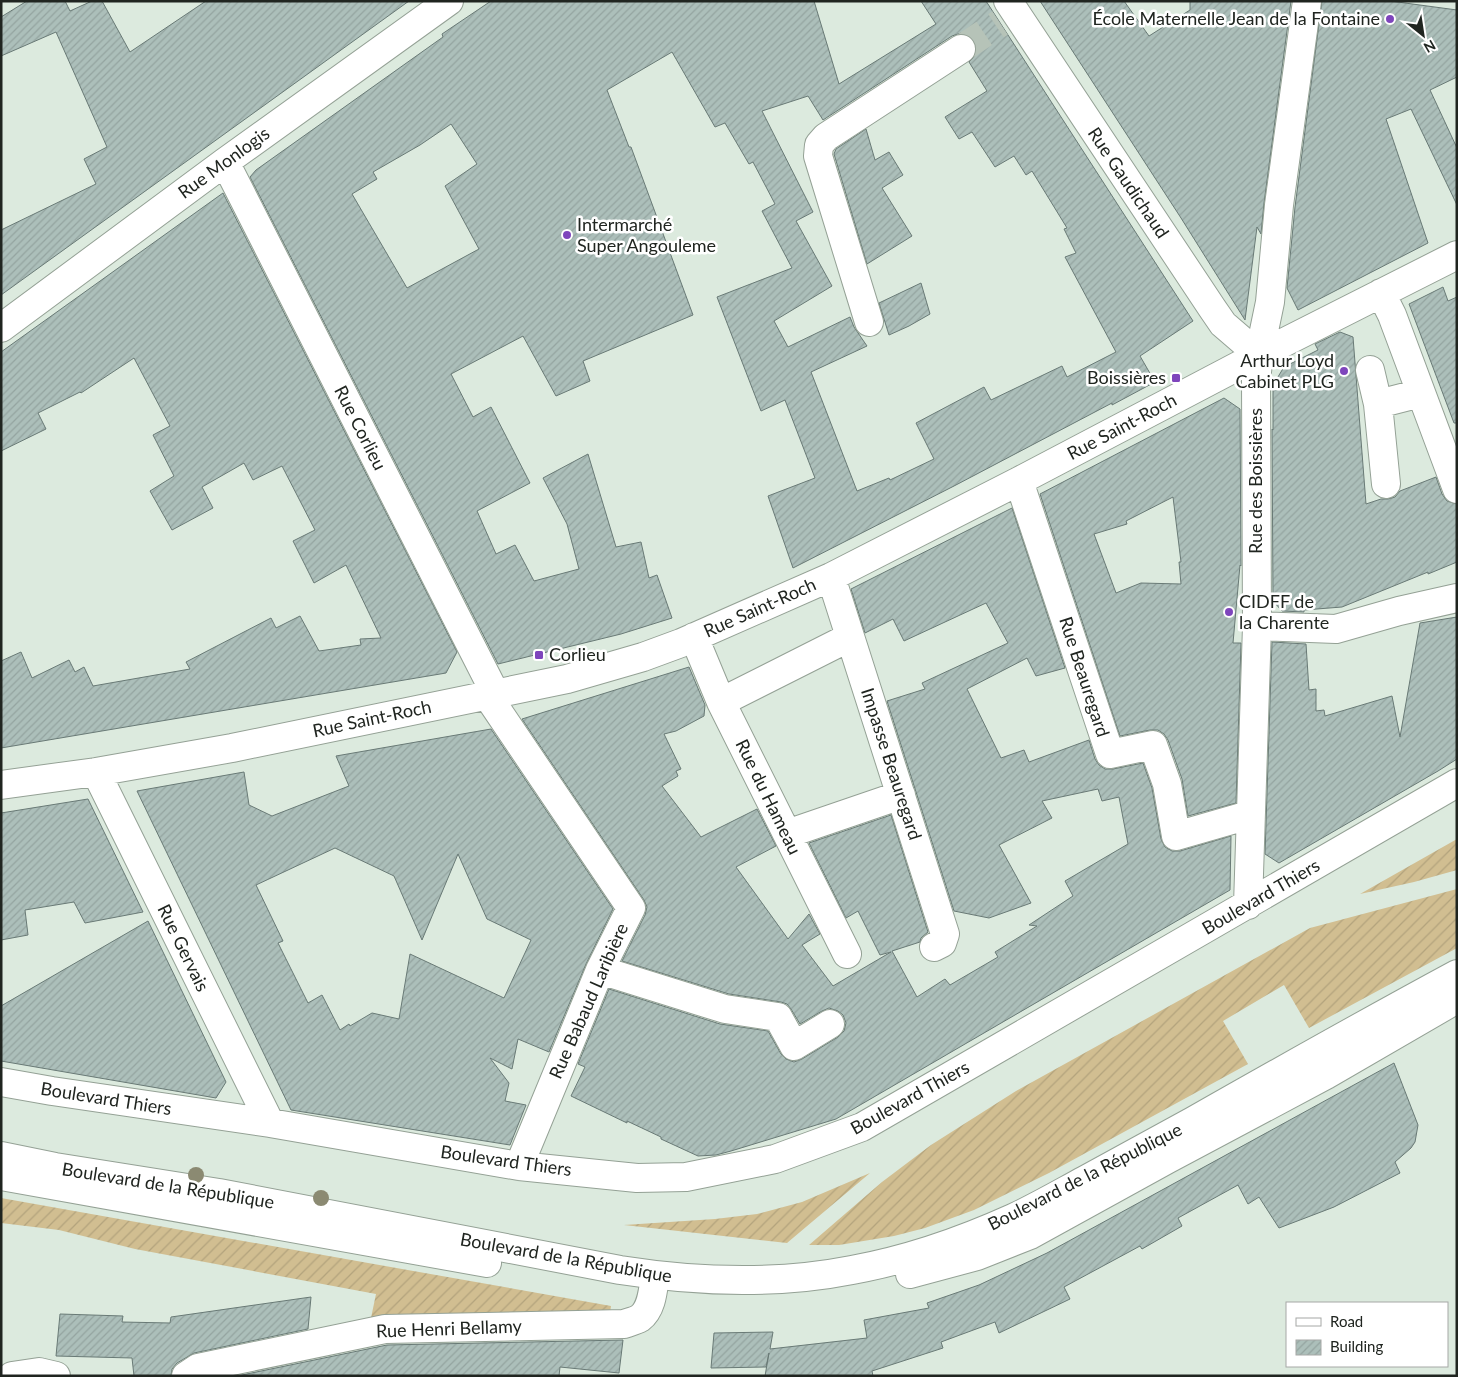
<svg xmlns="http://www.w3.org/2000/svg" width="1458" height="1377" viewBox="0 0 1458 1377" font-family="Lato,sans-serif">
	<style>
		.garden { fill: url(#garden-furrows) }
		.building { fill: url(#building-hatch); stroke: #697a76; fill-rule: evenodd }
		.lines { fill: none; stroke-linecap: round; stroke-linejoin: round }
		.minor-tunnel { stroke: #b6c3b8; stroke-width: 28; stroke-dasharray: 28 14; stroke-linecap: butt }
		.minor-casing { stroke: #94a195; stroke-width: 30 }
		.major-casing { stroke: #94a195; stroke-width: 30 }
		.minor { stroke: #fff; stroke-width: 28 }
		.major { stroke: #fff; stroke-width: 28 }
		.tree { fill: #8b8a72 }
		.poi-dot { fill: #7e45bc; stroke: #fff; stroke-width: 2 }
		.labels { text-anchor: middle; stroke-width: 5; stroke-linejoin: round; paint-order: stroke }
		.poi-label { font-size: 18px; fill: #202520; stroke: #fff; text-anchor: end }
		.street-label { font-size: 18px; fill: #202520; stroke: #fff }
	</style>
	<defs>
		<pattern id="garden-furrows" width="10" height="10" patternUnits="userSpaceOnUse" patternTransform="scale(1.25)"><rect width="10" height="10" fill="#d1be91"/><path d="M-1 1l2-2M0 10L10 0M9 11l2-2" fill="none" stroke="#b3a37d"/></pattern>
		<pattern id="building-hatch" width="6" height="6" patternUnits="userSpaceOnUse" patternTransform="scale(1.25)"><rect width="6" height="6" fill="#acbfba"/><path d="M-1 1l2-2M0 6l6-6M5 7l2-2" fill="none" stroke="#94a4a0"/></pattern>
	</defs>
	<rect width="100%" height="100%" fill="#dceade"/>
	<path class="garden" d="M1457,839V870L1414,882L1360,894Z
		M1457,889V948L1309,1028L1284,985L1223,1021L1248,1064L1049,1173L974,1210L925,1228L894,1236L839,1245H809L882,1182L931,1145L1016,1091L1310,928Z
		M870,1173L787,1243L624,1225L715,1219L757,1214L802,1202Z
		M1,1198L611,1306L610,1313L534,1312L371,1318L376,1294L135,1249L59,1230L1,1223Z"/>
	<path class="building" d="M27,1H65L70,11L92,1H102L130,52L206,1H409L1,295V230L96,184L84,159L107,147L56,32L1,56V17Z
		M491,1H814L839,84L936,24L921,1H986L1193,321L1140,356L1155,382L1112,405V403L954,486L793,568L768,496L815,478L785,400L761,411L717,297L792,268L762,211L775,204L753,162L749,164L725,123L715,127L672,52L607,90L629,147H631L693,315L583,361L590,381L556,396L523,336L451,374L473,417L491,407L530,483L477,511L496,554L515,545L534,581L579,569L567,524L543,478L588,454L616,547L641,542L649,578L657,575L672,618L621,634L498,664L250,177L256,170L443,37L442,34ZM961,33L968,35L974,41L977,48L975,56L969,62L987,91L945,117L959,139L972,132L995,167L1014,156L1026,175L1032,171L1067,228L1064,229L1076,253L1065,257L1116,352L1067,377L1062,366L991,400L984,387L916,423L934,459L890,480L889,478L857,491L811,372L867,346L854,327L850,317L788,347L774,321L832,286L796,221L813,212L762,111L808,96L823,120L952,36ZM451,124L477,164L445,186L479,249L407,288L352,194L377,179L373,172L420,145Z
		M1040,1H1124L1149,36L1190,10V1H1291L1264,203L1261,234L1257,227L1245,320L1181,218Z
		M1322,1H1390L1457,10V77L1430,90L1457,148V205L1411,109L1386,119L1428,243L1298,310L1287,288L1295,207Z
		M866,129L875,160L889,152L903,175L882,188L912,236L867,264L834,154L836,149Z
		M223,193L457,652L446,673L1,748V661L21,652L32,678L69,660L75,672L84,667L93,686L190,669L186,662L271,618L276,628L300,616L319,651L361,645L360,639L381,638L346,565L314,583L293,541L315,530L282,466L253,480L244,463L202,487L213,508L172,530L150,491L174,476L153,435L170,426L134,358L81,393L80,392L38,413L46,429L1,451V352Z
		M921,283L930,314L909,326L889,335L879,303Z
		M1443,287L1448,301L1457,297V423H1454L1409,304Z
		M1340,332L1353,337L1366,504L1381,499H1388L1395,497L1400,491L1436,477L1442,494L1447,501L1457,504V562L1428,574V572L1342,607L1304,610V612L1282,611L1273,601L1272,429L1273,430V385L1284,367L1318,350L1315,344Z
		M1224,398L1240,409L1241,566L1240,565L1233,643H1241L1236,803L1188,816L1182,779L1168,740L1164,734L1158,730H1150L1120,736L1040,494ZM1173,497L1181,562H1179L1181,584L1141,583L1116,593L1094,534L1127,524L1126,521Z
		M1012,508L1065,668L1036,676L1027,658L967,689L1001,758L1024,750L1029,762L1089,740L1095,759L1099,765L1105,769H1113L1143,763L1152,788L1161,839L1165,847L1172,851H1180L1231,836L1230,890L836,1119L731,1151L716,1155L698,1156L661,1139V1137L627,1121V1123L571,1096L585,1067L578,1064L609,989L720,1024L768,1031L781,1054L786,1059L794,1062L802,1059L838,1037L844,1031L846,1023L843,1015L838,1011L829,1008L822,1011L800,1024L791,1009L787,1004L781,1002L729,994L622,961L645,915L647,907L644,900L522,719L689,667L705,705L704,716L676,731L664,734L681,769L676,771L678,776L662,786L701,837L757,809L776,846L736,867L788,939L809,914L820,934L802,945L833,986L891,952L880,955L858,911L846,918L809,843L891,815L928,932L921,938L920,942L892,951L917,997L945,979L950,985L998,957L995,952L1037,926L1029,925L1073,896L1065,881L1128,844L1119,797L1102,801L1098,789L1042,801L1052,818L999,845L1031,903L989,918L954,911L887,701L925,689L922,683L1008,643L986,603L904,641L893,619L865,633L851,589Z
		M1457,617V759L1438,771L1279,863L1265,854L1272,642L1306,644L1309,690L1316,689V711L1324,710L1325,716L1392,696L1400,737L1420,623Z
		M491,729L613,909L586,964L549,1052L518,1039L512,1069L490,1058L509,1083L505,1101L526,1105L510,1145L291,1110L137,791L244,772L249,805L272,816L349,786L336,756ZM335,848L394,876L422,940L458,854L487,919L531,940L504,998L410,954L399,1019L372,1013L350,1026L349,1024L340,1030L322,995L308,1003L278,943L283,941L256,885Z
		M88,799L143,912L85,923L74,902L25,910L28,935L1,940V813Z
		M148,921L226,1082L216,1098L1,1061V1006Z
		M1394,1063L1418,1125L1415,1142L1411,1148L1395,1162L1400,1173L1334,1207L1279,1228L1259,1197L1248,1204L1238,1185L1178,1218L1182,1226L1142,1249L1140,1246L1064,1287L1070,1299L999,1333L995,1322L941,1342L943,1348L872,1371L873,1376H765L769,1353L766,1367L711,1368L714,1333L773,1332L770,1349L867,1338L864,1320L929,1308L927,1303L979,1285L1047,1253Z
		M311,1297L308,1329L194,1353L177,1363L172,1369L171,1376H134L132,1358L56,1356L60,1314L123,1316L122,1322L170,1323L171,1317Z
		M623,1340L619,1373L560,1367L559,1376H237L387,1345Z"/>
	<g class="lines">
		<path class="minor-tunnel" d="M961,49L1000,23"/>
		<g class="minor-casing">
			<path id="minor" d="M1008,1L1212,308L1223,324L1259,355
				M225,162L495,693
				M1381,293L1392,315L1457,489
				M869,322L818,156L819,145L826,137L961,49
				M1,328L225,162L449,1
				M1370,370L1378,404L1386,484
				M1378,404L1421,393
				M1019,481L1110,754L1153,745L1167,784L1176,836L1249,815
				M831,577L945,934L942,943L934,947
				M1257,626L1336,629L1399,611L1457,598
				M694,637L721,702L847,954
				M487,695L631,908L600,970L519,1166
				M721,702L850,637
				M96,772L270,1123
				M1,785L96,772L232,748L567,679L643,657L681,643L831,577L1019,481L1259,355L1457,255
				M787,834L901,795
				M1248,905L1257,626L1256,380L1259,355L1270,302L1279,205L1307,1
				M600,970L725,1009L778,1017L794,1046L830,1024
				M1,1082L52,1091L270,1123L519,1166L637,1178L686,1177L775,1159L862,1127L1457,783
				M12,1376L39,1372L56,1376
				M186,1376L198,1368L385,1329L624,1324C629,1322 635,1321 640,1318C652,1309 653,1290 655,1276"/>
		</g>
		<g class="major-casing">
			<path id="major" d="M1,1156L55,1167L219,1193L620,1270C697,1282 776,1285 852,1270C907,1260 962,1241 1013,1218C1037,1207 1061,1193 1085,1180C1121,1160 1157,1141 1193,1121C1281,1071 1368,1022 1457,974
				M1,1176L487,1263
				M910,1274L977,1256L1030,1235L1168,1159L1326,1075L1457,999"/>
		</g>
		<use href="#minor" class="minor"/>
		<use href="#major" class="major"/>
	</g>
	<g class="tree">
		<circle cx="196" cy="1175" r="8"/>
		<circle cx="321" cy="1198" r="8"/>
	</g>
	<g class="poi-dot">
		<circle cx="1390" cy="19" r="5"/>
		<circle cx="567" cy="235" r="5"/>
		<circle cx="1344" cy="371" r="5"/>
		<rect x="1171" y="373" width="10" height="10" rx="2.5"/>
		<circle cx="1229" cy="612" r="5"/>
		<rect x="534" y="650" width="10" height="10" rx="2.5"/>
	</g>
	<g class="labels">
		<g class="poi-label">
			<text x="1380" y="25">École Maternelle Jean de la Fontaine</text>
			<text x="577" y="231" text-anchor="start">Intermarché<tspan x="577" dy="21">Super Angouleme</tspan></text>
			<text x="1334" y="367">Arthur Loyd<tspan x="1334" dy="21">Cabinet PLG</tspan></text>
			<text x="1166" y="384">Boissières</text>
			<text x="1239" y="608" text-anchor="start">CIDFF de<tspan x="1239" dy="21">la Charente</tspan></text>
			<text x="549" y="661" text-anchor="start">Corlieu</text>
		</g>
		<g class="street-label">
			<text transform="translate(224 163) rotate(-36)" y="6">Rue Monlogis</text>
			<text transform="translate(1128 183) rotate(56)" y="6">Rue Gaudichaud</text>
			<text transform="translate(1122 427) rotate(-28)" y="6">Rue Saint-Roch</text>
			<text transform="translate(360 428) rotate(63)" y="6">Rue Corlieu</text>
			<text transform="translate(1256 481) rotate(-90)" y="6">Rue des Boissières</text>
			<text transform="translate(760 608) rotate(-24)" y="6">Rue Saint-Roch</text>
			<text transform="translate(1084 677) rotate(72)" y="6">Rue Beauregard</text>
			<text transform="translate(372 719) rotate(-12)" y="6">Rue Saint-Roch</text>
			<text transform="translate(891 764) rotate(72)" y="6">Impasse Beauregard</text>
			<text transform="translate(768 797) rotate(64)" y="6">Rue du Hameau</text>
			<text transform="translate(1261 897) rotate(-30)" y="6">Boulevard Thiers</text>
			<text transform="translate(183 948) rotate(64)" y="6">Rue Gervais</text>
			<text transform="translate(589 1001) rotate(-66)" y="6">Rue Babaud Laribière</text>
			<text transform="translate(910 1098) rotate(-29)" y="6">Boulevard Thiers</text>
			<text transform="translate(106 1099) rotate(9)" y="6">Boulevard Thiers</text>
			<text transform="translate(506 1161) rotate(8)" y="6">Boulevard Thiers</text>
			<text transform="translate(1085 1177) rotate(-27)" y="6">Boulevard de la République</text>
			<text transform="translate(168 1186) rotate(9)" y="6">Boulevard de la République</text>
			<text transform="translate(566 1258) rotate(10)" y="6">Boulevard de la République</text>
			<text transform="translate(449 1329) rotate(-2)" y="6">Rue Henri Bellamy</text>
		</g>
	</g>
	<rect width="1458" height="1377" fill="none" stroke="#202520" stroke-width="5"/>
	<rect x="1286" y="1302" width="162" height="65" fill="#ffffff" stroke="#a6a8a6"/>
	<rect x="1296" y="1318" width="25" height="8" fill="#ffffff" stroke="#a6a8a6"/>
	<text x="1330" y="1327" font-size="15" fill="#202520">Road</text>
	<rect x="1296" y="1340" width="25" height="15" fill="url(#building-hatch)" stroke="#a6a8a6"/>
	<text x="1330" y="1352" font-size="15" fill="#202520">Building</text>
	<g transform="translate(1423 35) rotate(150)" stroke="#ffffff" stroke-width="4" paint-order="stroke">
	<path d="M0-4L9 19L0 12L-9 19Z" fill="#202520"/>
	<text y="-8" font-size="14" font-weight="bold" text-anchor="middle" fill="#202520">N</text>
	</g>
</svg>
